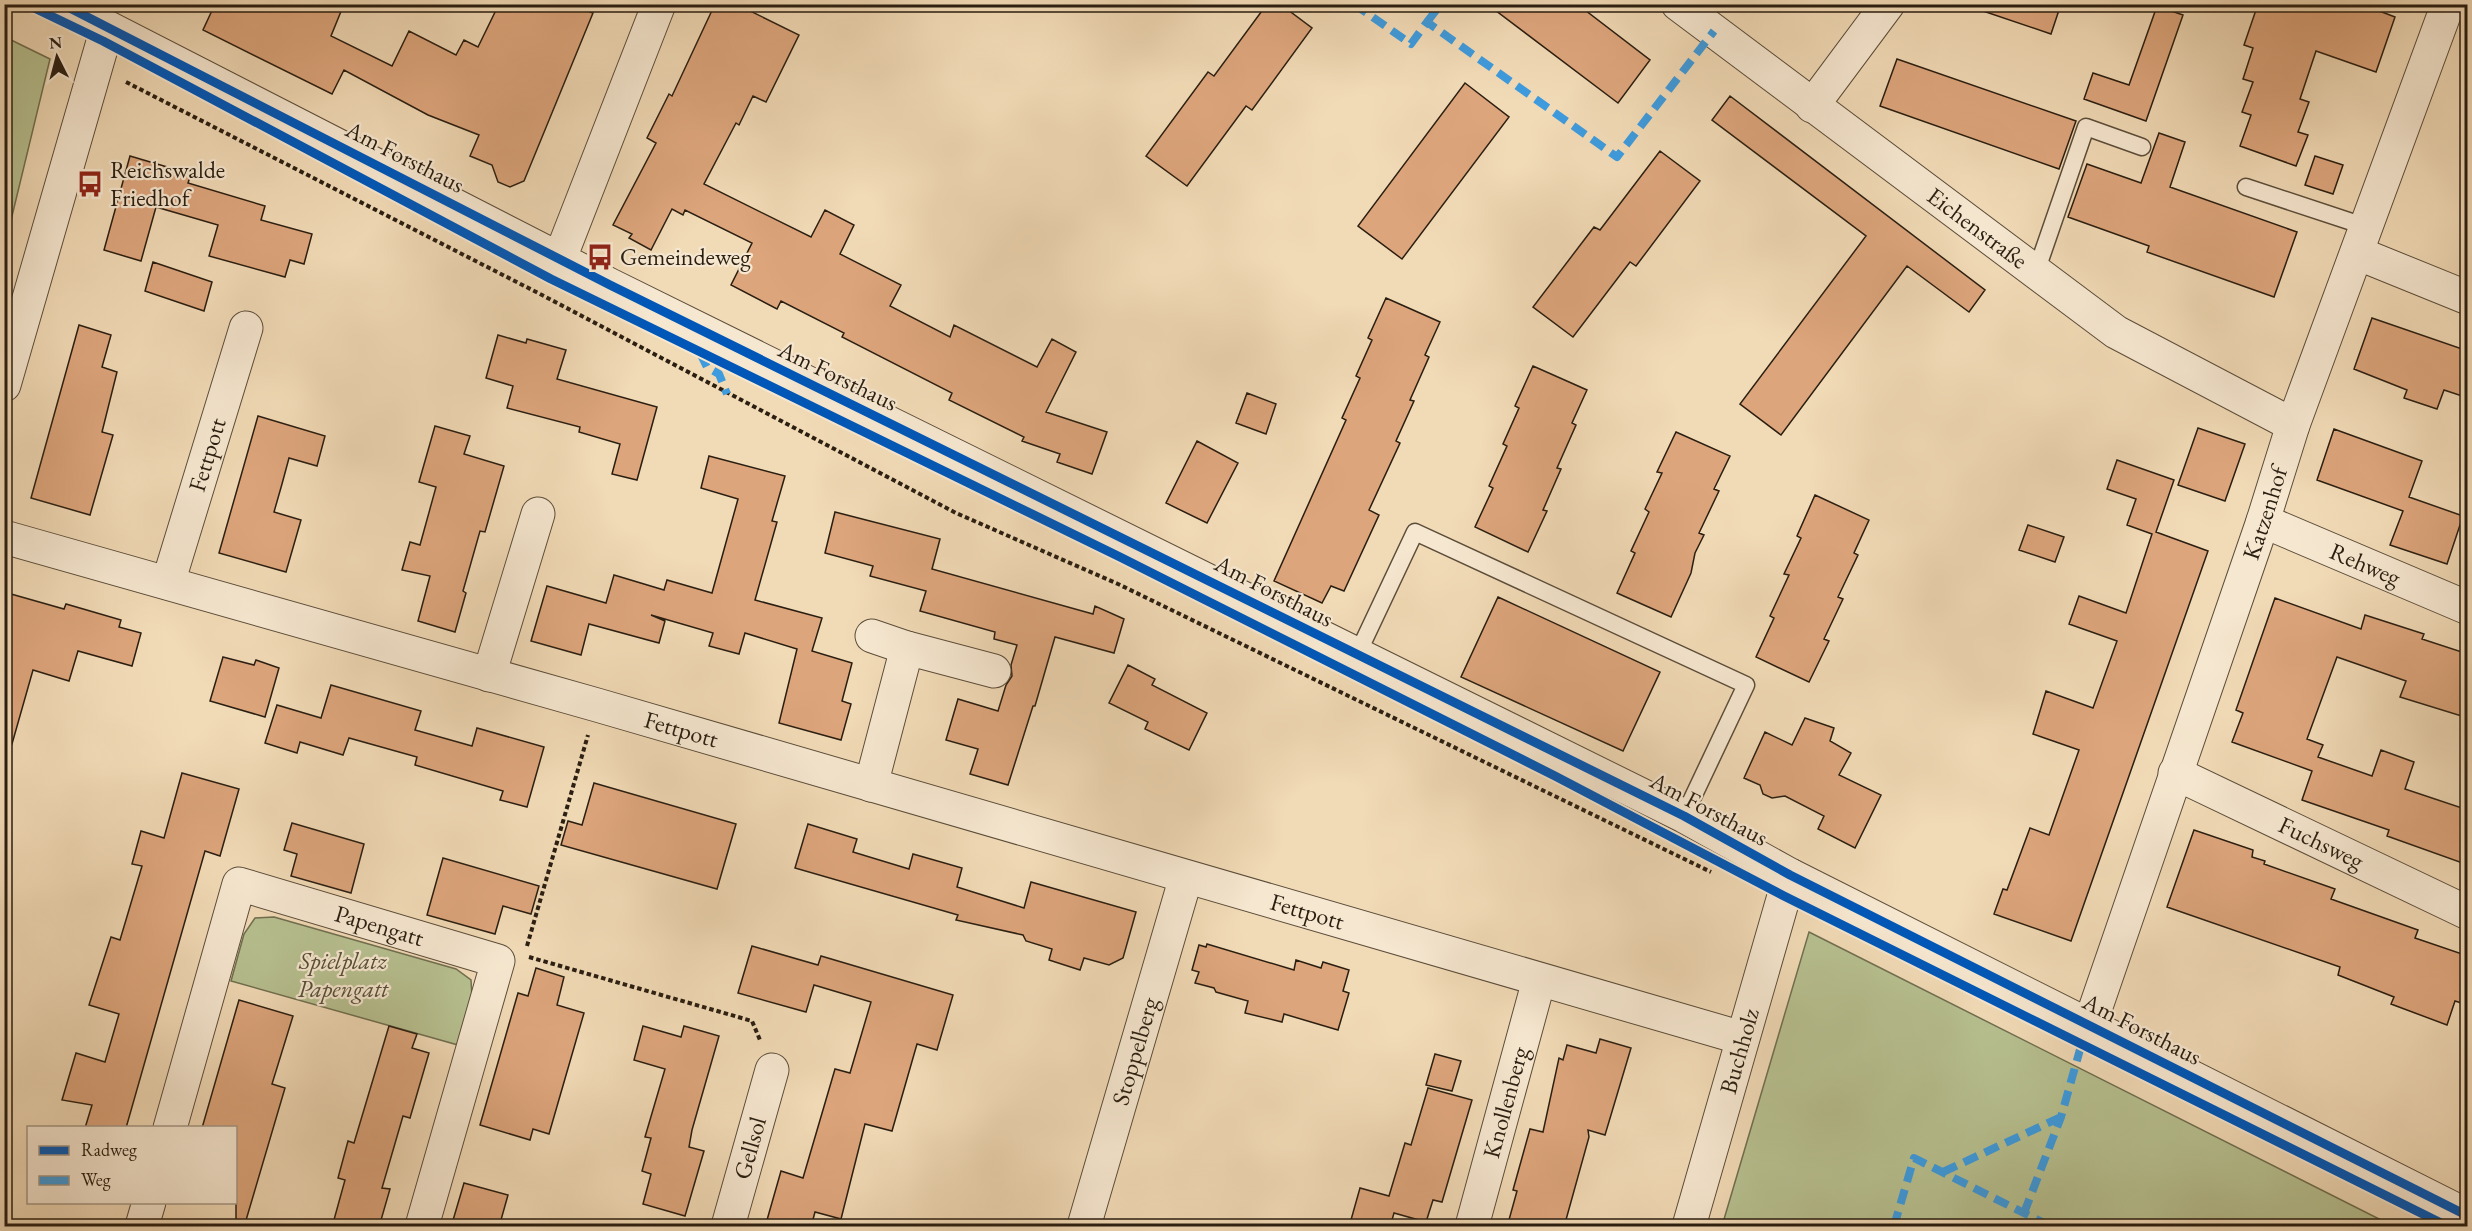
<svg xmlns="http://www.w3.org/2000/svg" width="2472" height="1231" viewBox="0 0 2472 1231" font-family="'EB Garamond',serif">
	<style>
		.green { fill: #b7c090; stroke: #706f50; stroke-width: 1.5 }
		.building { fill: #dda57c; stroke: #2a1e11; stroke-width: 1.5 }
		.lines { fill: none; stroke-linecap: round; stroke-linejoin: round }
		.service-casing { stroke: #5c4d3a; stroke-width: 19 }
		.minor-casing { stroke: #5c4d3a; stroke-width: 35 }
		.tertiary-casing { stroke: #5c4d3a; stroke-width: 35 }
		.path { stroke: #2a1e11; stroke-width: 4; stroke-dasharray: 4.5 3; stroke-linecap: butt }
		.service { stroke: #f6e7d0; stroke-width: 16 }
		.minor { stroke: #f6e7d0; stroke-width: 33 }
		.tertiary { stroke: #f6e7d0; stroke-width: 33 }
		.quiet { stroke: #3d9bde; stroke-width: 8; stroke-dasharray: 15 8; stroke-linecap: butt }
		.cycleway-casing { stroke: #f6e7d0; stroke-width: 13 }
		.cycleway { stroke: #0057b8; stroke-width: 9 }
		.labels { text-anchor: middle; stroke-width: 4.5; stroke-linejoin: round; paint-order: stroke }
		.street-label { font-size: 24px; fill: #2a1e11; stroke: #f6e7d0 }
		.poi-label { font-size: 24px; fill: #2a1e11; stroke: #f6e7d0; text-anchor: start }
		.park-label { font-size: 24px; font-style: italic; fill: #544f37; stroke: #f6e7d0 }
	</style>
	<rect width="100%" height="100%" fill="#f1dab6"/>
	<filter id="stains"><feTurbulence type="fractalNoise" baseFrequency=".00333" numOctaves="4"/><feColorMatrix values="0 0 0 0 .2 0 0 0 0 .09 0 0 0 0 .02 0 0 0 .5 -.17"/></filter>
	<radialGradient id="worn" r=".72"><stop offset=".6" stop-color="#630" stop-opacity="0"/><stop offset="1" stop-color="#630" stop-opacity=".3"/></radialGradient>
	<path class="green" d="M5,37L50,59L5,245Z
		M274,917L456,969L471,980L472,998L458,1045L231,981L244,934L255,918Z
		M1809,932L2393,1226H1722Z"/>
	<path class="building" d="M215,4H344L331,36L392,66L409,31L456,55L464,40L478,47L499,4H592L590,12L593,13L524,181L510,187L498,182L492,165L470,156L479,135L428,115L344,70L332,94L203,30Z
		M715,4H736L799,35L766,102L753,96L739,125L736,123L704,184L811,237L825,210L854,225L840,254L901,285L890,306L950,337L954,325L1037,367L1052,339L1076,352L1046,412L1107,432L1092,474L1057,462L1060,454L1022,441L1024,437L949,400L952,393L842,337L844,333L781,301L777,309L731,285L752,243L685,210L683,215L672,209L651,250L629,238L632,234L613,225L656,143L647,138L669,94L672,96Z
		M1267,4H1280L1312,28L1252,110L1246,106L1187,186L1146,156L1208,72L1214,76Z
		M1487,4H1577L1650,60L1618,103Z
		M1978,4H2061L2051,34L1977,9Z
		M2258,4H2361L2395,17L2376,72L2316,51L2300,99L2309,102L2298,132L2308,135L2296,166L2240,146L2251,115L2242,112L2253,82L2243,79L2253,48L2244,45Z
		M2157,6L2183,15L2146,121L2084,99L2093,73L2129,85Z
		M1897,59L2076,121L2059,169L1880,106Z
		M1465,83L1509,117L1402,259L1358,226Z
		M1730,96L1985,290L1969,312L1907,266L1781,435L1740,404L1866,236L1712,120Z
		M2159,133L2185,142L2170,187L2297,232L2274,297L2147,252L2149,246L2068,217L2087,164L2141,183Z
		M1660,151L1700,181L1636,266L1630,262L1573,337L1533,307L1594,227L1600,230Z
		M130,156L191,174L188,183L265,206L261,220L312,234L304,264L290,260L285,277L209,256L218,225L156,207L141,261L104,250Z
		M2315,156L2343,165L2333,194L2305,185Z
		M153,262L212,282L204,311L145,291Z
		M1386,298L1440,322L1425,355L1429,357L1410,400L1414,401L1396,441L1400,443L1369,510L1379,515L1344,591L1331,586L1322,603L1274,581L1346,420L1342,418L1360,378L1356,376L1372,340L1368,338Z
		M2372,318L2468,351V398L2444,390L2437,409L2404,398L2407,390L2354,369Z
		M79,325L111,335L102,367L117,372L102,432L113,435L90,515L31,498Z
		M498,335L526,343L527,339L566,350L557,379L657,407L637,480L612,474L620,444L579,432L580,427L507,408L513,386L486,378Z
		M1533,366L1587,390L1572,423L1576,425L1557,468L1561,469L1543,510L1547,511L1528,552L1475,527L1493,488L1489,486L1507,446L1503,444L1519,408L1515,406Z
		M1247,393L1276,404L1266,434L1236,423Z
		M258,416L325,436L317,466L289,458L282,484L274,512L301,520L286,572L219,553Z
		M435,426L470,436L464,454L504,466L485,532L480,531L463,591L466,593L455,632L418,621L430,576L402,570L410,542L420,545L436,487L419,482Z
		M2198,428L2245,444L2225,501L2178,485Z
		M2334,429L2422,461L2409,497L2463,516L2447,564L2390,545L2403,511L2317,480Z
		M1676,432L1730,456L1714,489L1719,491L1699,533L1704,535L1695,553L1691,573L1671,617L1617,593L1635,553L1631,551L1649,512L1645,509L1662,473L1657,472Z
		M1197,441L1238,463L1207,523L1166,503Z
		M709,456L785,476L772,521L777,522L755,600L822,618L812,651L852,663L842,701L851,704L841,740L779,723L797,649L745,633L739,654L709,646L713,633L651,615L665,621L659,643L589,624L581,655L531,641L547,586L606,603L614,575L664,590L667,580L712,593L738,499L701,488Z
		M2117,460L2174,480L2156,532L2208,551L2071,941L1994,914L2003,889L2007,890L2030,828L2049,835L2079,750L2033,734L2046,691L2093,708L2117,641L2069,624L2079,596L2126,613L2152,534L2127,525L2136,499L2107,489Z
		M1815,495L1869,520L1854,553L1858,555L1838,597L1843,599L1824,639L1829,641L1809,682L1756,657L1774,618L1770,616L1789,575L1784,574L1801,538L1797,536Z
		M835,512L940,539L932,569L1093,614L1095,606L1124,619L1114,653L1055,637L1035,706H1033L1008,785L970,774L978,749L946,740L958,699L998,711L1006,685L1012,676L1011,665L1017,645L994,639L995,632L920,611L926,591L870,576L873,566L825,553Z
		M2028,525L2064,537L2055,562L2019,550Z
		M4,592L64,609L66,604L121,620L119,627L141,633L132,666L78,651L69,681L33,670L12,744L4,743Z
		M1498,597L1660,672L1623,751L1461,677Z
		M2275,598L2361,629L2365,615L2424,634L2422,639L2468,654V718L2400,697L2406,681L2337,657L2307,739L2323,745L2318,757L2372,776L2381,750L2414,762L2405,789L2468,810V865L2387,836L2389,830L2302,800L2312,771L2232,742L2243,713L2236,710Z
		M223,657L254,665L256,660L279,668L265,717L210,701Z
		M1128,665L1155,679L1152,685L1207,713L1189,750L1145,729L1148,722L1109,703Z
		M331,685L421,711L415,730L472,746L477,728L544,747L527,807L500,800L503,791L415,765L417,757L349,738L343,755L300,742L297,753L265,743L277,705L321,718Z
		M1805,718L1834,728L1830,741L1851,753L1839,775L1881,795L1855,848L1818,829L1824,816L1785,796L1772,798L1763,794L1760,785L1744,778L1765,732L1792,745Z
		M182,773L239,789L220,856L205,851L126,1128H85L92,1105L62,1100L76,1053L105,1062L119,1014L89,1005L111,937L120,940L142,866L132,864L141,831L164,838Z
		M594,783L736,824L717,889L561,845L568,821L582,825Z
		M292,823L364,844L351,893L291,876L297,854L284,850Z
		M808,824L857,839L853,852L909,869L913,854L962,868L957,887L1024,908L1031,882L1136,912L1123,958L1109,965L1084,958L1080,970L1049,960L1052,949L1026,941L1023,935L956,920L958,915L795,868Z
		M2194,830L2253,850L2252,857L2265,861L2264,864L2335,889L2331,899L2418,930L2415,938L2468,956V1005L2455,1001L2447,1025L2391,1004L2394,997L2338,975L2340,967L2167,907Z
		M443,858L539,886L531,914L503,906L495,934L427,915Z
		M1207,944L1294,970L1296,960L1321,968L1323,962L1349,970L1343,991L1349,993L1338,1030L1284,1014L1282,1022L1245,1013L1248,1001L1216,992L1214,988L1195,983L1199,972L1192,970L1199,945L1206,947Z
		M752,946L818,965L821,956L953,995L937,1050L917,1044L892,1131L865,1124L841,1219L815,1212L811,1227H765L781,1171L803,1178L835,1069L850,1073L871,1002L814,985L806,1012L738,993Z
		M536,968L564,977L557,1005L584,1013L549,1134L533,1129L530,1140L480,1125L518,993L528,996Z
		M239,1000L293,1016L272,1084L285,1088L244,1227H236V1128H202Z
		M389,1026L417,1034L412,1048L429,1053L410,1118L403,1116L382,1188L390,1189L379,1227H332L345,1180L338,1178L348,1141L354,1143Z
		M643,1026L681,1037L684,1026L719,1036L692,1130L689,1147L704,1151L685,1216L643,1204L651,1174L642,1171L651,1138L645,1137L665,1069L634,1060Z
		M1600,1039L1631,1048L1605,1135L1588,1130L1589,1137L1564,1227H1507L1517,1191L1513,1190L1530,1129L1543,1132L1559,1058L1563,1060L1567,1045L1596,1053Z
		M1435,1054L1461,1061L1452,1091L1426,1085Z
		M1428,1088L1472,1100L1442,1202L1433,1200L1426,1222L1394,1213L1390,1227H1349L1360,1188L1389,1196L1405,1143L1411,1145Z
		M464,1183L508,1195L499,1227H451Z"/>
	<g class="lines">
		<g class="service-casing">
			<path id="service" d="M2246,187L2367,227
				M2036,272L2086,127L2142,147
				M1357,655L1415,532L1746,685L1684,816"/>
		</g>
		<g class="minor-casing">
			<g id="minor">
				<path id="s1" d="M1678,4L2116,332L2293,425"/>
				<path d="M1812,106L1888,4"/>
				<path d="M2357,253L2468,298"/>
				<path d="M4,385L107,28"/>
				<path id="s2" d="M2263,521L2468,608"/>
				<path id="s3" d="M4,537L597,705L1742,1038"/>
				<path id="s4" d="M168,583L246,328"/>
				<path d="M872,636L907,648"/>
				<path d="M489,675L538,514"/>
				<path id="s5" d="M2175,773L2468,913"/>
				<path d="M871,785L907,648L994,671"/>
				<path id="s6" d="M2090,1024L2263,521L2293,425L2448,4"/>
				<path id="s7" d="M170,1128L239,884L498,961L422,1226"/>
				<path d="M142,1226L149,1202"/>
				<path id="s8" d="M728,1226L772,1070"/>
				<path id="s9" d="M1084,1226L1186,877"/>
				<path id="s10" d="M1472,1226L1539,980"/>
				<path id="s11" d="M1689,1226L1790,875"/>
			</g>
		</g>
		<g class="tertiary-casing">
			<path id="tertiary" d="M62,4L610,285L1684,816L1790,875L2468,1216
				M560,258L659,4"/>
		</g>
		<path class="path" d="M126,82L542,295L956,513L1118,584L1711,872
			M527,946L588,735
			M529,957L752,1021L760,1040"/>
		<use href="#service" class="service"/>
		<use href="#minor" class="minor"/>
		<use href="#tertiary" class="tertiary"/>
		<path class="quiet" d="M1354,4L1411,44L1427,22L1617,157L1714,31
			M1427,22L1441,4
			M700,353L707,367L719,374L727,394
			M1943,1172L2061,1117
			M2024,1213L2061,1117L2081,1046
			M1894,1226L1914,1158L2050,1226"/>
		<g class="cycleway-casing">
			<path id="cycleway" d="M26,4L103,41L551,279L1120,557L1555,776L1784,896L2447,1226
				M62,4L610,285L1684,816L1790,875L2468,1216"/>
		</g>
		<use href="#cycleway" class="cycleway"/>
	</g>
	<defs>
		<g id="bus-bare" transform="scale(2.07)"><path d="M-5-6H5V4H4V6H2V4H-2V6H-4V4H-5ZM-3.5-4V0h7V-4ZM-3.5 1.2v1.5H-2V1.2ZM2 1.2v1.5H3.5V1.2Z" fill="#8f2418" stroke="#f6e7d0" stroke-width="2.5" paint-order="stroke"/></g>
	</defs>
	<g fill-rule="evenodd">
		<use href="#bus-bare" x="90" y="184"/>
		<use href="#bus-bare" x="600" y="257"/>
	</g>
	<g class="labels">
		<g class="street-label">
			<text transform="translate(405 157) rotate(27)" y="8">Am Forsthaus</text>
			<text dy="8" stroke="none"><textPath href="#s1" startOffset="374">Eichenstraße</textPath></text>
			<text transform="translate(838 376) rotate(26)" y="8">Am Forsthaus</text>
			<text dy="8" stroke="none"><textPath href="#s4" startOffset="134">Fettpott</textPath></text>
			<text dy="8" stroke="none"><textPath href="#s6" startOffset="540">Katzenhof</textPath></text>
			<text dy="8" stroke="none"><textPath href="#s2" startOffset="111">Rehweg</textPath></text>
			<text transform="translate(1274 591) rotate(27)" y="8">Am Forsthaus</text>
			<text dy="8" stroke="none"><textPath href="#s3" startOffset="704">Fettpott</textPath></text>
			<text transform="translate(1709 809) rotate(28)" y="8">Am Forsthaus</text>
			<text dy="8" stroke="none"><textPath href="#s5" startOffset="162">Fuchsweg</textPath></text>
			<text dy="8" stroke="none"><textPath href="#s3" startOffset="1356">Fettpott</textPath></text>
			<text dy="8" stroke="none"><textPath href="#s7" startOffset="400">Papengatt</textPath></text>
			<text transform="translate(2142 1029) rotate(27)" y="8">Am Forsthaus</text>
			<text dy="8" stroke="none"><textPath href="#s11" startOffset="182">Buchholz</textPath></text>
			<text dy="8" stroke="none"><textPath href="#s9" startOffset="182">Stoppelberg</textPath></text>
			<text dy="8" stroke="none"><textPath href="#s10" startOffset="128">Knollenberg</textPath></text>
			<text dy="8" stroke="none"><textPath href="#s8" startOffset="81">Gellsol</textPath></text>
		</g>
		<g class="poi-label">
			<text x="110" y="178">Reichswalde<tspan x="110" dy="28">Friedhof</tspan></text>
			<text x="620" y="265">Gemeindeweg</text>
		</g>
		<g class="park-label">
			<text x="343" y="969">Spielplatz<tspan x="343" dy="28">Papengatt</tspan></text>
		</g>
	</g>
	<rect width="2472" height="1231" fill="none" stroke="#f1dab6" stroke-width="24"/>
	<rect x="6" y="6" width="2460" height="1219" fill="none" stroke="#2a1e11" stroke-width="3"/>
	<rect x="12" y="12" width="2448" height="1207" fill="none" stroke="#2a1e11" stroke-width="1.5"/>
	<rect x="27" y="1126" width="210" height="78" fill="#f6e7d0" stroke="#a49784" stroke-width="1.5"/>
	<rect x="39" y="1146" width="30" height="9" fill="#0057b8" stroke="#a49784" stroke-width="1.5"/>
	<text x="81" y="1156" font-size="18" fill="#2a1e11">Radweg</text>
	<rect x="39" y="1176" width="30" height="9" fill="#3d9bde" stroke="#a49784" stroke-width="1.5"/>
	<text x="81" y="1186" font-size="18" fill="#2a1e11">Weg</text>
	<g transform="translate(57 57) rotate(354)" stroke="#f6e7d0" stroke-width="4.5" paint-order="stroke">
	<path d="M0-4.5L10 22L0 15L-10 22Z" fill="#2a1e11"/>
	<text y="-9" font-size="16" font-weight="bold" text-anchor="middle" fill="#2a1e11">N</text>
	</g>
	<rect width="100%" height="100%" filter="url(#stains)"/>
	<rect width="100%" height="100%" fill="url(#worn)"/>
</svg>
